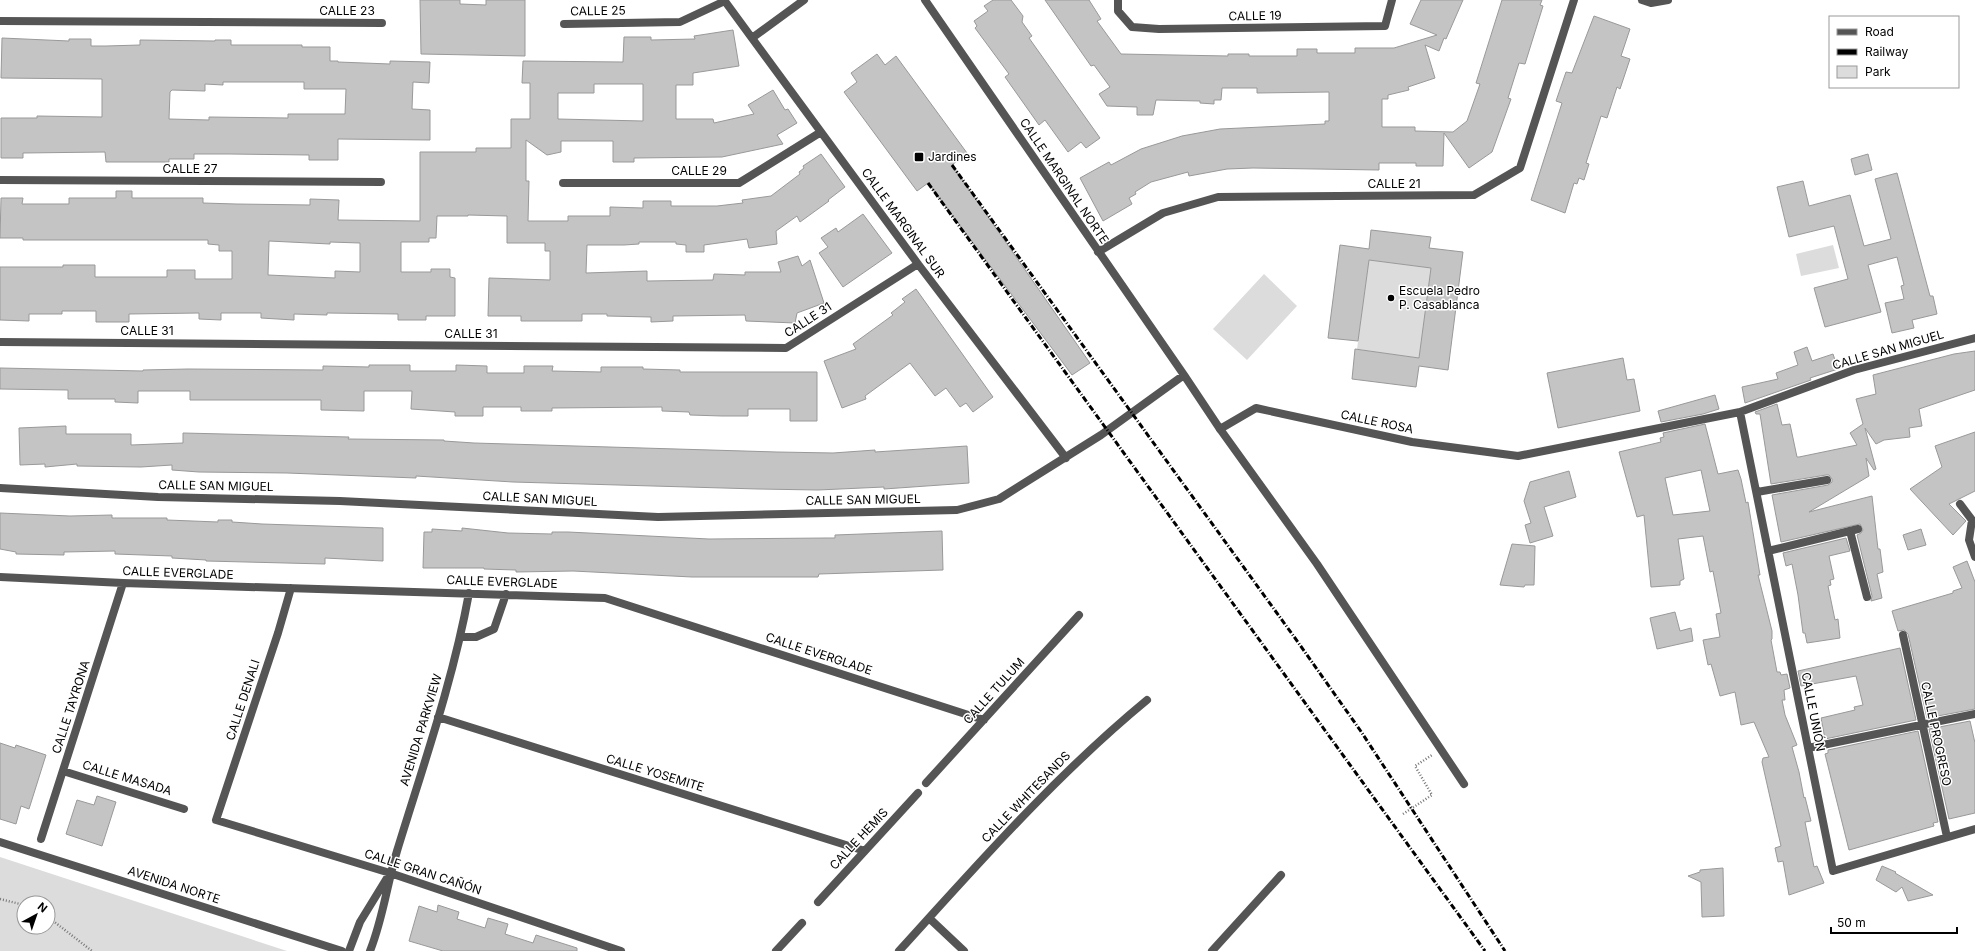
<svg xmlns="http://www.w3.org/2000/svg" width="1975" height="951" viewBox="0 0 1975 951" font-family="Inter,sans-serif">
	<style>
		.green { fill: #dcdcdc; fill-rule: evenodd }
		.building { fill: #c4c4c4; stroke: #999; fill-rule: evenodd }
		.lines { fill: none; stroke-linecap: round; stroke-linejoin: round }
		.path { stroke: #777; stroke-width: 2.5; stroke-dasharray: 1 2; stroke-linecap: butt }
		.service { stroke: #555; stroke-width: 8 }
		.minor { stroke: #555; stroke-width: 8 }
		.tertiary { stroke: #555; stroke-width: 8 }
		.rail { stroke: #000; stroke-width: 3; stroke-dasharray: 6 2 1 2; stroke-linecap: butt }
		.poi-dot { fill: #000; stroke: #fff; stroke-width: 1.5 }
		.labels { text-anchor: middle; stroke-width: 3; stroke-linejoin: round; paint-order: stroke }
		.street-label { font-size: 12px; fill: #000; stroke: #fff }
		.poi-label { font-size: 12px; fill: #000; stroke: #fff; text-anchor: start }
	</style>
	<rect width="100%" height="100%" fill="#fff"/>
	<path class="green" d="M1833,245L1839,268L1801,276L1796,254Z
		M1369,260L1431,268L1419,358L1357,349Z
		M1264,274L1297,306L1247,360L1213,329Z
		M0,857L287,951H0ZM24,903H48V927H24Z"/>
	<path class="building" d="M420,0H460V4L486,5V0H525V56L421,54Z
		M993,0H1011L1023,16L1022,22L1032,36L1029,38L1100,138L1086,148L1081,142L1068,152L1045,120L1039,125L1005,77L1009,74L975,28L977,26L974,21L988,11L984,6Z
		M1045,0H1089L1101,19L1097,21L1121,54L1228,56V54H1249V56H1297V49H1317V53H1355V48H1394L1437,35L1410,24L1421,0H1463L1446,39L1444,38L1439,51L1425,45L1435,78L1408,87L1409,90L1388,95V99H1382V127H1415V131L1453,132L1467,121L1480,84L1476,83L1502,0H1542L1540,5L1543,6L1525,64L1519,63L1508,98L1511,99L1492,152L1469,168L1444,133L1443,166H1416V163H1379V170L1253,168L1227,169L1189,176L1188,172L1151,182L1135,192L1136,194L1129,198L1132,204L1103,221L1080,178L1109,162L1111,165L1141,149L1182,136L1220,129L1325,124V121H1329V92L1257,93V88H1222L1221,100H1214V104L1200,103V101L1156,100L1153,115H1137V107L1107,106L1099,94L1110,87L1094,65L1091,66Z
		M1594,16L1630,29L1621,56L1630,59L1620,89L1617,87L1607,118L1601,116L1586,163L1589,164L1584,180L1579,178L1577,184L1574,183L1565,213L1531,200L1562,103L1556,101L1566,72L1572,73Z
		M733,30L739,66L693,73V85H676V119H713L714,123L754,114L748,105L773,90L785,110L788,109L797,123L777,135L783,144L722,157L634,158V162H613V141H561V152L547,155L526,140V181H529L528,221H568V216H610V207L643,208V201H671V206H717L743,203L742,200L771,196L800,174L799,172L804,168L803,166L821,154L845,187L828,200L829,201L800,222L797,216L776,231L777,244L749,248L747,239L704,245V252H686V245L676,244V242H639V244L624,245H587L586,273L647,271V281L713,280L714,274L745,275V272H781L778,262L798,256L802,266L810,260L824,303L797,313L795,323L746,321L745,315L673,316V321L651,322V317L607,316V314H582V321H521V316H488L489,278L550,280V251H545V243H507V216L468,215V216H437L436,238H429V242H401V272H431V269H450V277L455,278V316H426V320H398V314L327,313V315L294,314V320L261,318V313H221V320L199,319V313L129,314V322H96V311H62V314H29V321L0,320V267H63V265H95V277H167V270H195V279H232V251H219V245L208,244V240H23V238H0L1,198H23L22,204H69V198H116V191H132V198H203V203L236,204L310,205V199L339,200L338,220L420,221V152H476V148H511V119H530V83H522L523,61L623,62L624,37H651V40L695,39L694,36ZM594,84H643V121L558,119V93H594ZM269,241L330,244V242L360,243V272L335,271V278L268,275Z
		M2,38L69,41V39H91V46H106L140,45V40L215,41V40H231V45H302V47H330V61H338V62L390,64V61L430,62L429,83L413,82L412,109L430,110V140L338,139V160H309V155L229,154H194V159H169V162H106L105,152L23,153V158H1V118H37V116L102,117V79L1,78ZM223,82H304V89H346L345,114H288V118L209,117V120L169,119L170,92L172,90L205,91V84L223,85Z
		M877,54L885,65L896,56L967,153L952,165L1090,363L1072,375L928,183L917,191L844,92L857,82L851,73Z
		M1868,154L1872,170L1855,175L1851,159Z
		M1897,173L1930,296H1933L1937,314L1912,320L1914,328L1892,333L1885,303L1904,299L1901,286L1904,285L1897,257L1868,265L1881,312L1825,327L1814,288L1848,279L1834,226L1789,237L1777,187L1803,181L1809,206L1850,195L1864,246L1891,239L1875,179Z
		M863,214L892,253L843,287L819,253L828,247L821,238L836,228L838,232Z
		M1371,230L1431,237L1429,248L1463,252L1448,370L1419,366L1416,387L1352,379L1355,349L1419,358L1431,268L1369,260L1358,341L1328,338L1340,245L1369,249Z
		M916,289L993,397L973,412L966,403L960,407L946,388L935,396L910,363L865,396L866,399L842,408L824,361L856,349L853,344L893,315L891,313L905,302L902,299Z
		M1807,347L1812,361L1833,354L1838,369L1810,378L1811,380L1745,403L1742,387L1778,379L1776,373L1798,365L1794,352Z
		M1975,351V390L1919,409L1922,426L1909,428L1910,437L1884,440L1876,444L1865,428L1876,469L1874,470L1866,458L1869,476L1809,512L1872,496L1878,549H1880L1883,572L1877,574L1882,598L1871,601L1872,596L1857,535L1861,533L1863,530L1860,524L1781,542L1772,495L1828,485L1832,482V479L1829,475H1826L1771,484L1760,414H1756L1755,412L1777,404L1782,425L1790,424L1797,457H1799L1857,445L1850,433L1863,424L1856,399L1876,394L1873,375L1954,354Z
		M1623,358L1627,380L1634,379L1640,411L1558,428L1547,373Z
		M369,365H410V371H456V365L487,366V373H524V366H553L552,371L601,372V367H643V369L680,370V372H817V421H790V409H748V416H722L690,415L689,412L662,411V407L552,408V411H521V407H483V416H455V412L411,409L412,391H364V411L321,410V400H190V391H138V403L115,402V399H68V390L0,389V368L143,371V370L188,369L323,370V366L369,367Z
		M1715,395L1719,409L1703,414L1661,422L1658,411Z
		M1705,424L1718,474L1738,470L1741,479L1746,503L1748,502L1760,575H1758L1772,631V639L1771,640L1777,672H1780L1781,675L1787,674L1790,688L1784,690L1785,700H1782L1785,715L1797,745L1792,747L1799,772L1804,798L1805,797L1811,821L1805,822L1814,867L1817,866L1824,883L1789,895L1783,861L1778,862L1775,848L1781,846L1762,762L1763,758L1769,757L1754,722L1741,725L1735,692L1720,696L1711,664L1708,665L1703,640L1720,637L1716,614L1721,613L1713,571L1710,572L1703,536L1678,539L1684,579L1680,581V585L1651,587L1644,515L1637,517L1619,452L1661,442L1660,438L1664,437L1663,433ZM1701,470L1710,511L1673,515L1665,478Z
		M66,426V434H131V445L183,443V433L349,437L348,439L444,440V441L474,443L777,452L833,453L875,450V452L967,446L969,483L884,489V487L818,490L758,489L513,482L416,476V478L287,473L199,472L172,470V465L141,467L77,466V464L45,467V464L20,465L19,428Z
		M1975,432V491L1949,504L1966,521L1953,535L1910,489L1942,467L1935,446Z
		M1569,471L1576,497L1544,507L1553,536L1530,543L1525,525L1531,523L1524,501L1530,482Z
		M0,513L70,516L112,515V518H167V520L218,522V520H232V522L262,524L383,528V561L325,558V564L206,561V560L172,558V556L115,554V551L64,552V555L16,554V552L0,549Z
		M462,528L508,533L552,534V532H568L709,539L827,538H835V535L942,531L943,570L819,574L818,577H692L573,571L516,572V570L484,569V568H423L424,532H432V529L462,531Z
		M1921,529L1926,545L1908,550L1903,535Z
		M1846,538L1850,551L1829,556L1834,579L1830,580L1831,585L1828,586L1835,620L1838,619L1840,638L1807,643L1805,633H1803L1798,595L1792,564L1786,566L1783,553Z
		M1512,544L1535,546L1534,585H1525L1524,587L1500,585Z
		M1967,561L1975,582V709L1927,718L1908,634L1904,630L1898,631L1892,611L1953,593V591L1962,588L1953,567Z
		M1675,612L1680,631L1691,628L1693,641L1657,649L1650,618Z
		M1900,648L1916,720L1825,739L1821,718L1855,710L1854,707L1863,705L1856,676L1801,686L1798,671Z
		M1970,721L1975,743V813L1949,819L1929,729Z
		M1918,731L1938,822L1933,823L1934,826L1849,850L1825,754L1828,753V750Z
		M0,743L15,748L16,745L46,755L29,809L21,806L16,824L0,819Z
		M97,796L116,802L102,846L66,834L77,800L94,805Z
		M1882,866L1896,872L1895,873L1933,895L1908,901L1902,887L1896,892L1876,880Z
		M1723,868L1724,916L1702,917L1701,882L1688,876L1700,872V870Z
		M438,905L459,912L457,919L485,928L488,918L508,924L505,934L533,943L536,935L577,948V951H443L409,941L419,906L437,912Z"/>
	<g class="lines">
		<path class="path" d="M1403,814L1432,795L1415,766L1432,755
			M0,899L24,905
			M48,917L92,951"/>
		<path class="service" d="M1642,0L1651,3L1668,0
			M1220,429L1317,564L1464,784
			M1850,531L1867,597"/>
		<path class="minor" d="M724,0L918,264L1066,458
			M925,0L1184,375
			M1118,0V11L1132,27L1159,29L1385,26L1392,0
			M0,21L382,23
			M564,24L680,22L725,1
			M752,38L804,0
			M0,180L381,182
			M563,183H739L821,132
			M1098,252L1163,213L1218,197L1474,195L1520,168L1574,0
			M0,342L786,348L918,264
			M1740,412L1833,871L1975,829
			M0,488L158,497L340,501L658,517L957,510L999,499L1101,435L1184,375L1220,429L1256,408L1412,442L1518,456L1740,412L1854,370L1975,338
			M1757,492L1827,480
			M1960,504L1972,520L1969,540L1975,557
			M1768,551L1858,529
			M0,577L123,583L605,598L984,720
			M291,588L278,633L216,820L390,873L621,951
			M1903,635L1947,837
			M461,637H476L494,629L506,594
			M438,717L865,851
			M1808,748L1975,714
			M63,771L184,809
			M926,783L1079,615
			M41,839L123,583
			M818,902L918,793
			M929,918L964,951
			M349,951L360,922L387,878
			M370,951C383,919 387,884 397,851C423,766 453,681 469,593
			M776,951L802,923
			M899,951C978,864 1056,775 1147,700
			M1212,951L1281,875"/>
		<path class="tertiary" d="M0,842L342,951"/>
		<path class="rail" d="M952,165L1295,638L1360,730L1505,951
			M928,183L1485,951"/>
	</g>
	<g class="poi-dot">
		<rect x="914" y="152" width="10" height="10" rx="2"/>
		<circle cx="1391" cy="298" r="4"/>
	</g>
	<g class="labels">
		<g class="street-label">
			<text x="347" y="15">CALLE 23</text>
			<text transform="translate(598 11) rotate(-1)" y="4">CALLE 25</text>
			<text transform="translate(1255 16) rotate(-1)" y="4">CALLE 19</text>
			<text x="190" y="173">CALLE 27</text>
			<text x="699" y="175">CALLE 29</text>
			<text transform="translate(1064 181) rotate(56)" y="4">CALLE MARGINAL NORTE</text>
			<text x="1394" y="188">CALLE 21</text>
			<text transform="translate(903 223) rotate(54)" y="4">CALLE MARGINAL SUR</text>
			<text transform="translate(808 320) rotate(-33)" y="4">CALLE 31</text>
			<text x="147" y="335">CALLE 31</text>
			<text x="471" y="338">CALLE 31</text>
			<text transform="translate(1888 350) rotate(-16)" y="4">CALLE SAN MIGUEL</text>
			<text transform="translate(1377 422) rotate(12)" y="4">CALLE ROSA</text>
			<text transform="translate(216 486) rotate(1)" y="4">CALLE SAN MIGUEL</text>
			<text transform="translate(540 499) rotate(3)" y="4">CALLE SAN MIGUEL</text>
			<text transform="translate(863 500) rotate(-1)" y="4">CALLE SAN MIGUEL</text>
			<text transform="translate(178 573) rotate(2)" y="4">CALLE EVERGLADE</text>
			<text transform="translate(502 582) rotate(2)" y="4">CALLE EVERGLADE</text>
			<text transform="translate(819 654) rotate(18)" y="4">CALLE EVERGLADE</text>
			<text transform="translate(994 691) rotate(-48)" y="4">CALLE TULUM</text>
			<text transform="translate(243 700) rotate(-72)" y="4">CALLE DENALI</text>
			<text transform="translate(71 707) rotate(-72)" y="4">CALLE TAYRONA</text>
			<text transform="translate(1813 712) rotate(79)" y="4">CALLE UNIÓN</text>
			<text transform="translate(421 730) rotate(-73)" y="4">AVENIDA PARKVIEW</text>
			<text transform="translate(1936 734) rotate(78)" y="4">CALLE PROGRESO</text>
			<text transform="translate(655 773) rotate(17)" y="4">CALLE YOSEMITE</text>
			<text transform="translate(127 778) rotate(17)" y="4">CALLE MASADA</text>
			<text transform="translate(1026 797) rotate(-46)" y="4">CALLE WHITESANDS</text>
			<text transform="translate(859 839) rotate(-47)" y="4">CALLE HEMIS</text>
			<text transform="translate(423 872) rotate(18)" y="4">CALLE GRAN CAÑÓN</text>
			<text transform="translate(174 885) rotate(18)" y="4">AVENIDA NORTE</text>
		</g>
		<g class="poi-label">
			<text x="928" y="161">Jardines</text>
			<text x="1399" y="295">Escuela Pedro<tspan x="1399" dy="14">P. Casablanca</tspan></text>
		</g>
	</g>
	<rect x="1829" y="16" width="130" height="72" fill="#ffffff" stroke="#999999"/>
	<rect x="1837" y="29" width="20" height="6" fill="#555555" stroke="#999999"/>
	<text x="1865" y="36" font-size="12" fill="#000000">Road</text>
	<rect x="1837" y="49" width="20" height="6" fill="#000000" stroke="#999999"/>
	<text x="1865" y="56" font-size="12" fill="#000000">Railway</text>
	<rect x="1837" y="66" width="20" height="12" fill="#dcdcdc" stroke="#999999"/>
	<text x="1865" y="76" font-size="12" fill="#000000">Park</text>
	<g transform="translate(36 915) rotate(40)"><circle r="19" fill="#ffffff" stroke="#999999"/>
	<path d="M0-3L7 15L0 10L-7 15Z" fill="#000000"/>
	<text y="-6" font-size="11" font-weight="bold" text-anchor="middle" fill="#000000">N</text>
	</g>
	<path d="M1831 927v6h126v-6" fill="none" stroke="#000000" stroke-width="2"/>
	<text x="1837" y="927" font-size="12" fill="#000000" stroke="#ffffff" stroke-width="3" paint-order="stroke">50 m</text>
</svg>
